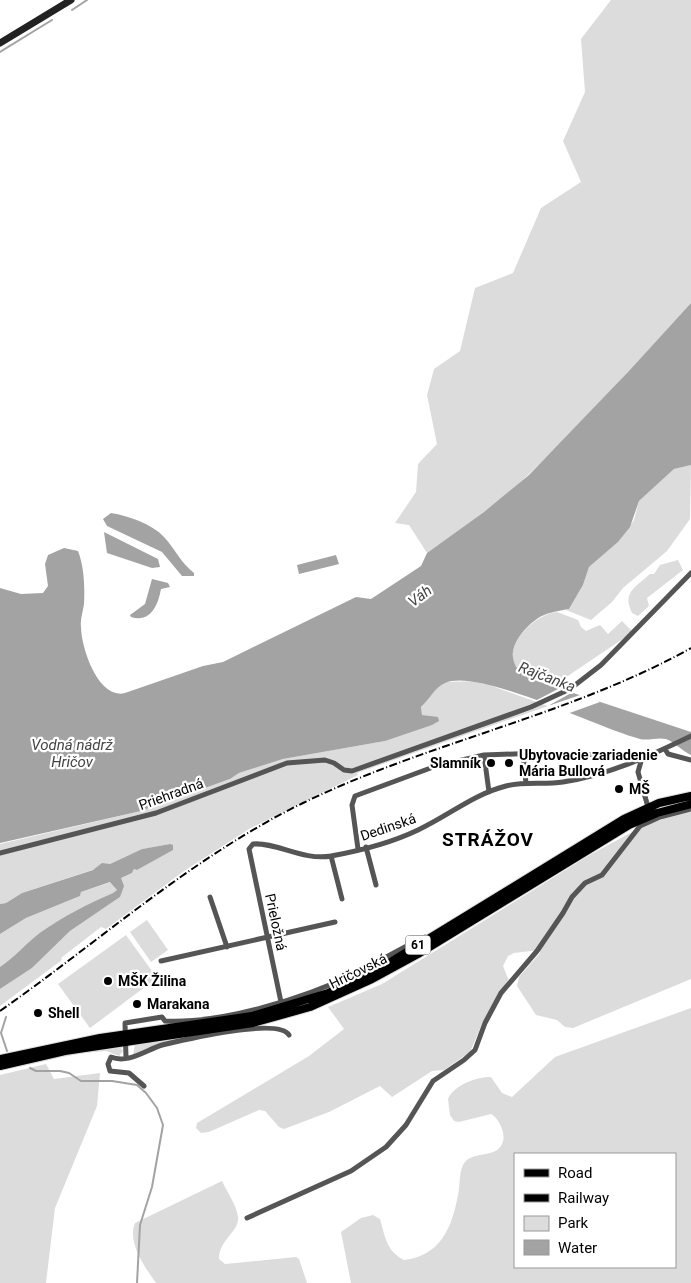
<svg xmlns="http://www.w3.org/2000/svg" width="691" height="1283" viewBox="0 0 691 1283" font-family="Roboto,sans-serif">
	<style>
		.green { fill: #dcdcdc; fill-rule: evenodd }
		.water { fill: #a3a3a3 }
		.pier { fill: #fff }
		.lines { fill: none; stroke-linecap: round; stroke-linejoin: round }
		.stream { stroke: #a3a3a3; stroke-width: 2 }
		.primary-casing { stroke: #dbdbdb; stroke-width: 10 }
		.street { stroke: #555; stroke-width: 5 }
		.secondary { stroke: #222; stroke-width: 7 }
		.primary { stroke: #000; stroke-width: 8 }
		.rail { stroke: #000; stroke-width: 2; stroke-dasharray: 8 2.5 1 2.5; stroke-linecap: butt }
		.poi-dot { fill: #000; stroke: #fff; stroke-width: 2 }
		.labels { text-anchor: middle; stroke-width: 4.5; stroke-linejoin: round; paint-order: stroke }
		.shield { fill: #fff; stroke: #4c4c4c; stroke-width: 1 }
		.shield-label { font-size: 12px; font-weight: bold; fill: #000 }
		.poi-label { font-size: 14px; font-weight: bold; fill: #000; stroke: #fff; text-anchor: start }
		.street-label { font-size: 14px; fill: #000; stroke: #fff }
		.water-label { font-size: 15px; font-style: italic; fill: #444; stroke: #fff }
		.district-label { font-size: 19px; font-weight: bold; letter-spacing: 1px; fill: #000; stroke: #fff }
	</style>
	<rect width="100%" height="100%" fill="#fff"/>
	<path class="green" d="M611,0H691V303C638,361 586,420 529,474C498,504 462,528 427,553L409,525L395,523L416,492L418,464L437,444L427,395L434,369L460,351L475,288L513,273L541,208L581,182L563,141L585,92L581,39Z
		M691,465L690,519L667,551L623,588L612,602L591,620L566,610L569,609L583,585L589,567L618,542L634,520L639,501L674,469Z
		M678,560L683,570L647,598L649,606L638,616L632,613C622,592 635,588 650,574H654L660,565Z
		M557,612L578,620L581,627L586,631L600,625L608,634L622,621L633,632L553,686L524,675L515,667C514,662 512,657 513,652C516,633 539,614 557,612Z
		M478,681L548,706L357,773L358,775L249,829L184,871L106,929L101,927L61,958L62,960L0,1006V989L32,968L70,931L120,897L121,878L132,873L134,869L137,870L172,850L170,844L142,849L110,864L22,893L6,903L0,904V844L141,811L230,779L239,773L283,759L385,741L426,716L422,715L421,707L437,688L445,682Z
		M685,812H691V979L573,1028L565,1027L557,1020L536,1015L517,986L519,977L540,953V950L514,953L508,956L503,966L509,981L500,992L482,1024L470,1052L444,1070L432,1071L392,1097L380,1086L329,1112L284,1129L279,1127L265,1111L259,1110L209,1132L201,1133L196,1128L197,1123L309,1056L344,1029L328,1007L382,984L588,856L645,825Z
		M111,882L117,890L113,893C87,904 64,916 41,932C26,943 15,957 0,967V934L26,918L80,896L81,892Z
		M147,920L168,950L151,962L130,932Z
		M126,935L157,978L90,1028L58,984Z
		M691,1008V1283H351L341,1232L361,1218L373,1215L380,1219C385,1236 386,1251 404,1260C440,1256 452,1228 458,1195C460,1186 459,1173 463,1165C470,1150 496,1159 502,1144C507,1135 499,1118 491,1114L459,1122L454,1121L450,1115L448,1099C454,1085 476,1077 491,1077L502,1093L512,1097L555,1057ZM675,1154V1267H515V1154Z
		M260,1025V1027L209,1034L133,1056L135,1044Z
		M119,1046L123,1051L119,1056L106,1051L81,1053L0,1071V1069L45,1058Z
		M46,1064L54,1079L100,1073L97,1106L55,1208L46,1283H0V1075Z
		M222,1181C227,1192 237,1206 238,1217C240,1231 218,1241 219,1259L225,1264L296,1257L299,1259L307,1283H156C145,1267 127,1243 135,1223Z"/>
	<path class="water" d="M691,303V465L674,469L639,501L630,527L618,542L589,567L583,585L569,609C563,610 556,611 550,613C535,616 515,636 513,652C512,657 514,662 516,667L537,681L691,732V755C682,751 675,742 666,739C658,737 648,741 640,739C597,728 480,668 445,683C435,687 429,700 421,707L422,715L438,717L439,721L432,725L385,741L283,759L239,773L230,779L141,811L0,843V588L21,594L43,593L48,586L45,564L48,555L64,548L78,551C84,566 85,587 84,604C83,612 80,619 81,627C81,647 98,700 125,693L203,666L223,662L356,597L371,599L421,566L427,553L484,512L529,475L628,372Z
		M111,513C129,516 152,524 164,537C175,549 181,563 194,573V576H182L162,552L107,526L103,519Z
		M104,532L158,559L160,567L152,568L107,553Z
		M336,555L339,564L299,574L297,565Z
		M152,579L168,583L170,587L161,589C158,605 151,623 131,617L130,615L145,604Z
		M170,844L173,845V850L137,870L134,869L132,873L121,878L124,886L120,897L70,931L32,968L0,989V967C15,957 26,943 41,932C64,916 87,904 113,893L117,890L110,882L81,892L80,896L26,918L0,934V904L6,903L22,893L93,870L102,863L110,864L142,849Z"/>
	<path class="pier" d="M560,688L573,692L548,706L535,701Z
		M583,694L600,702L564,715L557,710L549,709L548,706Z"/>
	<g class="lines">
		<path class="stream" d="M72,10L87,0
			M0,52L52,20
			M6,1017L1,1033L7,1051
			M30,1068L36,1071H60L69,1073L81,1081H112L137,1085L146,1093L157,1108L163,1125L152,1187L140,1225L137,1283"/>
		<g class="primary-casing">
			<path id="primary" d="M0,1059L100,1038L252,1016L328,993L389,963L624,819L659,803L691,796
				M0,1066L65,1051L253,1023L310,1007L372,979L418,954L629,825L657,813L691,804"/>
		</g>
		<path class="street" d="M665,749L668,754L691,760
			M523,754L526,783
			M484,755L489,792
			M642,758L638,772L648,807
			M366,847L376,885
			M358,849L352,805L355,796L436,766L484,755L539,753L642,756
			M0,853L156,813L287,763L325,760L334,763L344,770L352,771L531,707L570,689L601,665L691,573
			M331,856L342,899
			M210,897L227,947
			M161,961L335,922
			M281,1002L249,849L253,844C276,842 303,861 331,856C359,851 393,842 418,830C448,816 474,794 506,786C525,781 544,785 563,782C608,775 650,756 691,736
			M126,1058L125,1023L162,1017L165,1021C221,1024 303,999 354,974C378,963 400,948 425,937
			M144,1086L129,1073L110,1071L108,1064L111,1057C128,1064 146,1050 162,1045C183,1040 278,1017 289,1035
			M247,1218L351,1171L386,1147L406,1125L433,1081L464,1060L475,1050L485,1023L501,993L537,951L563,913L572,897L585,883L602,875L640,826L660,817L691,809"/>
		<path class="secondary" d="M0,43L71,0"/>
		<use href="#primary" class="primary"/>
		<path class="rail" d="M0,1011C100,941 192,857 303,803C428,742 569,716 691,648"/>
	</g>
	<g class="poi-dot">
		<circle cx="491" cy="763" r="5"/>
		<circle cx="509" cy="763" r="5"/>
		<circle cx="619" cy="789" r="5"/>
		<circle cx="108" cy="981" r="5"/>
		<circle cx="137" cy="1004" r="5"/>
		<circle cx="38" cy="1013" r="5"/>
	</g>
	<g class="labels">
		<rect class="shield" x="405.5" y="935.5" width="25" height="19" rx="4"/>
		<g class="shield-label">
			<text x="418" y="949">61</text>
		</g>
		<g class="poi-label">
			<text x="519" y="760">Ubytovacie zariadenie<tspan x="519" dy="16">Mária Bullová</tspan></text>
			<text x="481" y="768" text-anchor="end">Slamník</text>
			<text x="629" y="794">MŠ</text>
			<text x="118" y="986">MŠK Žilina</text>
			<text x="147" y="1009">Marakana</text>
			<text x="48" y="1018">Shell</text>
		</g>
		<g class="street-label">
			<text transform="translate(171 794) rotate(-20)" y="5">Priehradná</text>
			<text transform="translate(388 827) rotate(-19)" y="5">Dedinská</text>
			<text transform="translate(276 922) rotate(78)" y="5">Prieložná</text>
			<text transform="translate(358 971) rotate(-26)" y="5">Hričovská</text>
		</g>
		<g class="water-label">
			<text transform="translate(420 596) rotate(-37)" y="5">Váh</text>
			<text transform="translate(547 677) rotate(21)" y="5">Rajčanka</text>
			<text x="72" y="750">Vodná nádrž<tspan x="72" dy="17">Hričov</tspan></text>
		</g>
		<g class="district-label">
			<text x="488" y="846">STRÁŽOV</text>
		</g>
	</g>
	<rect x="514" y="1153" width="162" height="115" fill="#ffffff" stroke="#999999"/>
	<rect x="524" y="1169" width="25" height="8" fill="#000000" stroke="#999999"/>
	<text x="558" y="1178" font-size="15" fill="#000000">Road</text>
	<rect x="524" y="1194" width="25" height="8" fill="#000000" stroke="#999999"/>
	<text x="558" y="1203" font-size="15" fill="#000000">Railway</text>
	<rect x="524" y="1216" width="25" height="15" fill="#dcdcdc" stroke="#999999"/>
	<text x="558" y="1228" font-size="15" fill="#000000">Park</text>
	<rect x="524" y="1240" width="25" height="15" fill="#a3a3a3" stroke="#999999"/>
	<text x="558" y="1253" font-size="15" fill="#000000">Water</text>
</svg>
